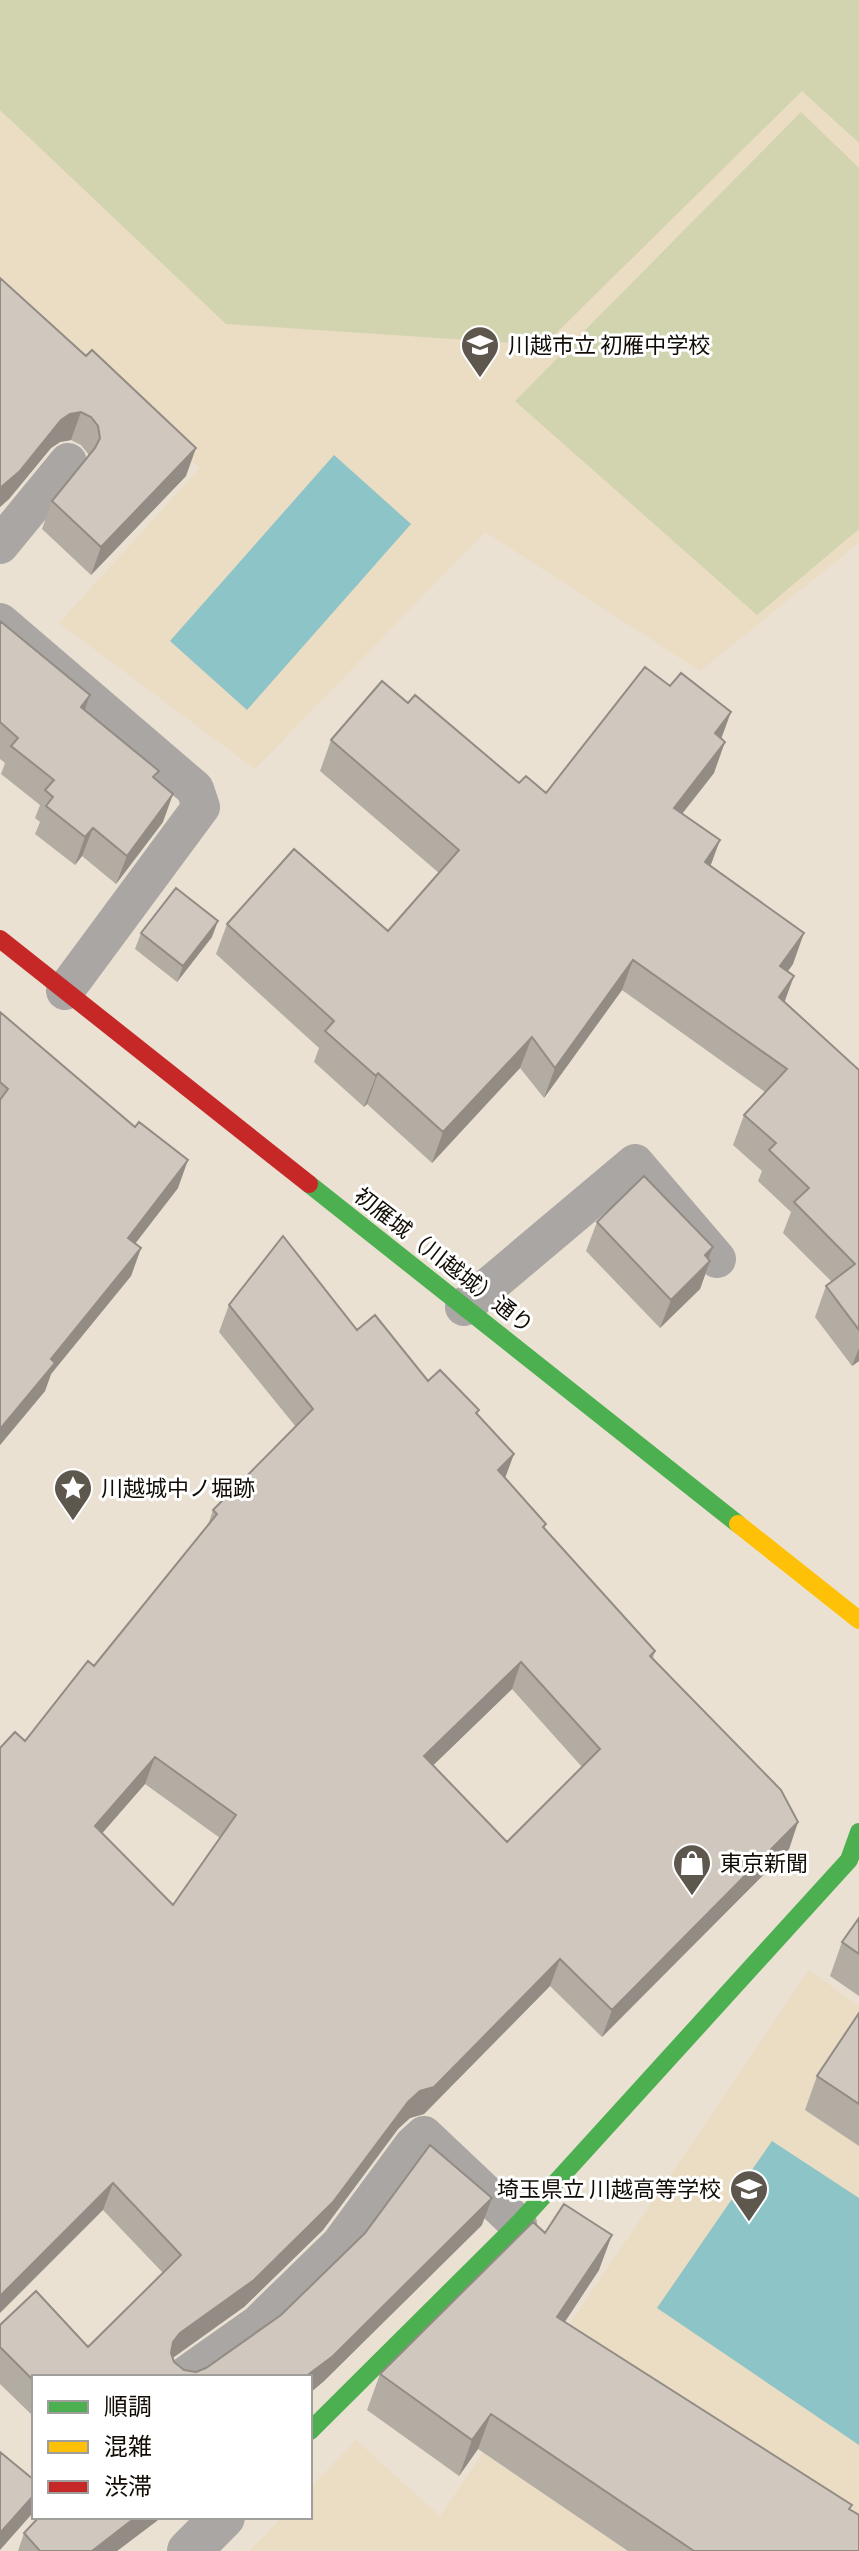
<svg xmlns="http://www.w3.org/2000/svg" width="859" height="2551" viewBox="0 0 859 2551" font-family="Commissioner,'Noto Sans JP',sans-serif">
	<style>
		.built { fill: #ebdcc4 }
		.green { fill: #d2d3af }
		.water { fill: #8dc4c7 }
		.lines { fill: none; stroke-linecap: round; stroke-linejoin: round }
		.lane { stroke: #aaa6a3; stroke-width: 38 }
		.street { stroke: #aaa6a3; stroke-width: 44 }
		.fast { stroke: #4caf50; stroke-width: 18 }
		.slow { stroke: #ffc107; stroke-width: 18 }
		.jam { stroke: #c62828; stroke-width: 18 }
		.wall { fill: #b3aca3; fill-rule: evenodd }
		.shaded-wall { fill: #928c85 }
		.building { fill: #d0c8be; stroke: #928c85; stroke-width: 2; fill-rule: evenodd }
		.labels { text-anchor: middle; stroke-width: 6; stroke-linejoin: round; paint-order: stroke }
		.poi-label { font-size: 22px; fill: #120c05; stroke: #fff; text-anchor: start }
		.street-label { font-size: 22px; fill: #120c05; stroke: #fff }
	</style>
	<rect width="100%" height="100%" fill="#eae1d3"/>
	<path class="built" d="M0,0H859V543L700,671L485,532L255,769L59,623L200,468L0,290Z
		M809,1970L859,2006V2551H249L282,2517H310V2488L356,2440L440,2516Z"/>
	<path class="green" d="M0,0H859V143L802,91L544,345L226,324L0,110Z
		M801,112L859,168V529L757,615L515,401Z"/>
	<path class="water" d="M334,455L411,524L247,710L170,641Z
		M772,2141L859,2198V2445L657,2308Z"/>
	<g class="lines">
		<path class="lane" d="M0,545L68,462
			M0,622L195,789L201,807L65,991
			M464,1307L635,1163L717,1259
			M183,2377L258,2324L340,2244L413,2145L424,2135L518,2224"/>
		<path class="street" d="M189,2551L223,2517"/>
		<path class="fast" d="M309,1184L738,1524
			M310,2431L518,2224L849,1860L859,1832"/>
		<path class="slow" d="M738,1524L859,1620"/>
		<path class="jam" d="M0,939L309,1184"/>
	</g>
	<path class="wall" d="M0,278L186,476L91,575L42,529L52,501L88,456V454L81,445L71,440L60,442L51,448L9,499L0,507Z
		M0,621L85,710L159,771L156,779L163,822L116,884L82,856L75,865L35,834L40,822L35,818L40,805L1,774L5,763L0,759Z
		M408,703L519,783L546,793L721,739L714,773L682,814L710,866L793,964L788,971L785,1002L859,1070V1361L852,1366L815,1317L826,1286L832,1282L783,1233L791,1212L758,1181L762,1171L733,1145L744,1115L765,1092L622,990L544,1098L520,1068L432,1163L367,1104L364,1107L314,1062L319,1048L216,954L227,924L388,931L439,873L320,771L331,740Z
		M141,933L212,937L177,982L135,949Z
		M0,1012L178,1188L135,1243L141,1248L131,1276L51,1374L45,1391L0,1445Z
		M597,1222L713,1247L709,1259L710,1261L700,1289L660,1328L586,1251Z
		M229,1305L357,1330L428,1381L479,1410L477,1415L506,1478L546,1524L544,1529L655,1651L653,1658L798,1822L789,1849L602,2037L550,1986L424,2114L410,2118L398,2129L323,2230L244,2307L173,2357L174,2362L184,2370L196,2372L206,2368L482,2225L323,2382L34,2377V2417L0,2384V2325L88,2347L163,2273L103,2210L25,1741L94,1666L208,1525L213,1510L296,1427L219,1332ZM512,1689L582,1767L507,1842L433,1765ZM145,1784L220,1838L173,1905L102,1833Z
		M859,1918V1996L830,1976L842,1942Z
		M859,2013V2146L805,2110L817,2076Z
		M545,2233L599,2270L565,2322L852,2505L850,2509L859,2551H628L478,2449L459,2476L367,2410L380,2374Z
		M162,2517L117,2551H18L24,2533Z"/>
	<path class="shaded-wall" d="M81,412L71,440L60,442L51,448L9,499L0,507V488L61,420L70,414Z
		M196,448L186,476L91,575L101,547Z
		M90,695L80,723L81,707Z
		M731,712L720,742L715,733Z
		M725,742L714,773L663,838L674,808Z
		M173,794L163,822L116,884L127,856Z
		M93,828L82,856L75,865L85,837Z
		M720,840L709,870L705,862Z
		M218,921L212,937L177,982L183,966Z
		M804,933L793,964L769,997L780,966Z
		M633,960L622,990L544,1098L555,1068Z
		M794,976L783,1006L779,997Z
		M532,1037L520,1068L432,1163L443,1132Z
		M378,1073L367,1104L364,1107L376,1076Z
		M188,1160L178,1188L118,1266L128,1238Z
		M713,1247L706,1265L710,1261L700,1289L660,1328L671,1300L705,1255Z
		M141,1248L131,1276L51,1374L45,1391L0,1445V1429L51,1359Z
		M859,1348V1361L852,1366Z
		M514,1454L504,1481L498,1470Z
		M521,1662L512,1689L415,1783L424,1756Z
		M155,1757L145,1784L85,1853L95,1826Z
		M798,1822L789,1849L602,2037L612,2010Z
		M560,1959L550,1986L424,2114L410,2118L398,2129L323,2230L244,2307L170,2360L173,2342L180,2333L408,2102Z
		M113,2183L103,2210L0,2313V2296Z
		M492,2198L482,2225L323,2382L310,2393V2377H305Z
		M612,2235L599,2270L544,2353L557,2317Z
		M491,2414L478,2449L459,2476L472,2440Z
		M34,2495V2508L31,2515L0,2550V2533Z
		M136,2517H162L117,2551H92Z"/>
	<path class="building" d="M0,278L86,356L92,350L196,448L101,547L52,501L95,448L100,438L98,426L91,417L81,412L70,414L61,420L20,471L0,488Z
		M0,621L90,695L81,707L159,771L153,777L173,794L127,856L93,828L85,837L46,806L53,797L45,790L54,780L11,746L18,738L0,722Z
		M645,667L670,686L681,673L731,712L715,733L725,742L674,808L720,840L705,862L804,933L780,966L794,976L779,997L859,1070V1330L826,1286L855,1264L794,1202L809,1188L769,1150L776,1143L744,1115L787,1069L633,960L555,1068L532,1037L443,1132L378,1073L376,1076L325,1031L334,1021L227,924L294,849L388,931L459,850L331,740L382,681L408,703L415,695L519,783L526,776L546,793Z
		M176,888L218,921L183,966L141,933Z
		M0,1012L135,1127L139,1122L188,1160L128,1238L141,1248L51,1359L55,1363L0,1429V1100L8,1089L0,1082Z
		M644,1176L713,1247L705,1255L710,1261L671,1300L597,1222Z
		M283,1236L357,1330L375,1315L428,1381L440,1370L479,1410L476,1413L514,1454L498,1470L546,1524L543,1527L655,1651L650,1656L781,1790L798,1822L612,2010L560,1959L434,2087L420,2091L408,2102L333,2202L254,2280L180,2333L173,2342L171,2353L174,2362L184,2370L196,2372L206,2368L281,2315L365,2233L430,2145L492,2198L333,2356L305,2377H34V2381L0,2347V2325L36,2291L88,2347L181,2255L113,2183L0,2296V1748L15,1732L25,1741L88,1661L94,1666L217,1514L213,1510L313,1409L229,1305ZM521,1662L600,1749L507,1842L424,1756ZM155,1757L236,1815L173,1905L95,1826Z
		M859,1918V1954L842,1942Z
		M859,2013V2104L817,2076Z
		M564,2204L612,2235L557,2317L852,2505L849,2509L859,2515V2551H694L491,2414L472,2440L380,2374L533,2222L545,2233Z
		M0,2452L34,2480V2495L0,2533Z
		M39,2517H136L92,2551H40L24,2533Z"/>
	<defs>
		<g id="school-pin" transform="scale(2)"><path d="M0 17L-7.5 6A9.5 9.5 0 1 1 7.5 6Z" fill="#5e574d" stroke="#fff"/><path d="M0-5L7-2L0 1L-7-2ZM-4 1L0 2.5L4 1V4Q0 6-4 4Z" fill="#fff"/></g>
		<g id="sight-pin" transform="scale(2)"><path d="M0 17L-7.5 6A9.5 9.5 0 1 1 7.5 6Z" fill="#5e574d" stroke="#fff"/><path d="M0-6L1.8-2.2L6-1.7L2.9 1.2L3.7 5.4L0 3.3L-3.7 5.4L-2.9 1.2L-6-1.7L-1.8-2.2Z" fill="#fff"/></g>
		<g id="shop-pin" transform="scale(2)"><path d="M0 17L-7.5 6A9.5 9.5 0 1 1 7.5 6Z" fill="#5e574d" stroke="#fff"/><path d="M-5-2.5h2.3a2.7 3.5 0 0 1 5.4 0H5L5.5 6h-11ZM-1.5-2.5h3a1.5 2.3 0 0 0-3 0Z" fill="#fff"/></g>
	</defs>
	<g fill-rule="evenodd">
		<use href="#school-pin" x="480" y="345"/>
		<use href="#sight-pin" x="73" y="1488"/>
		<use href="#shop-pin" x="692" y="1863"/>
		<use href="#school-pin" x="749" y="2189"/>
	</g>
	<g class="labels">
		<g class="poi-label">
			<text x="508" y="353">川越市立 初雁中学校</text>
			<text x="101" y="1496">川越城中ノ堀跡</text>
			<text x="720" y="1871">東京新聞</text>
			<text x="721" y="2197" text-anchor="end">埼玉県立 川越高等学校</text>
		</g>
		<g class="street-label">
			<text transform="translate(444 1260) rotate(38)" y="8">初雁城（川越城）通り</text>
		</g>
	</g>
	<rect x="32" y="2375" width="280" height="144" fill="#ffffff" stroke="#a09e9b" stroke-width="2"/>
	<rect x="48" y="2401" width="40" height="12" fill="#4caf50" stroke="#a09e9b" stroke-width="2"/>
	<text x="104" y="2415" font-size="24" fill="#120c05">順調</text>
	<rect x="48" y="2441" width="40" height="12" fill="#ffc107" stroke="#a09e9b" stroke-width="2"/>
	<text x="104" y="2455" font-size="24" fill="#120c05">混雑</text>
	<rect x="48" y="2481" width="40" height="12" fill="#c62828" stroke="#a09e9b" stroke-width="2"/>
	<text x="104" y="2495" font-size="24" fill="#120c05">渋滞</text>
</svg>
